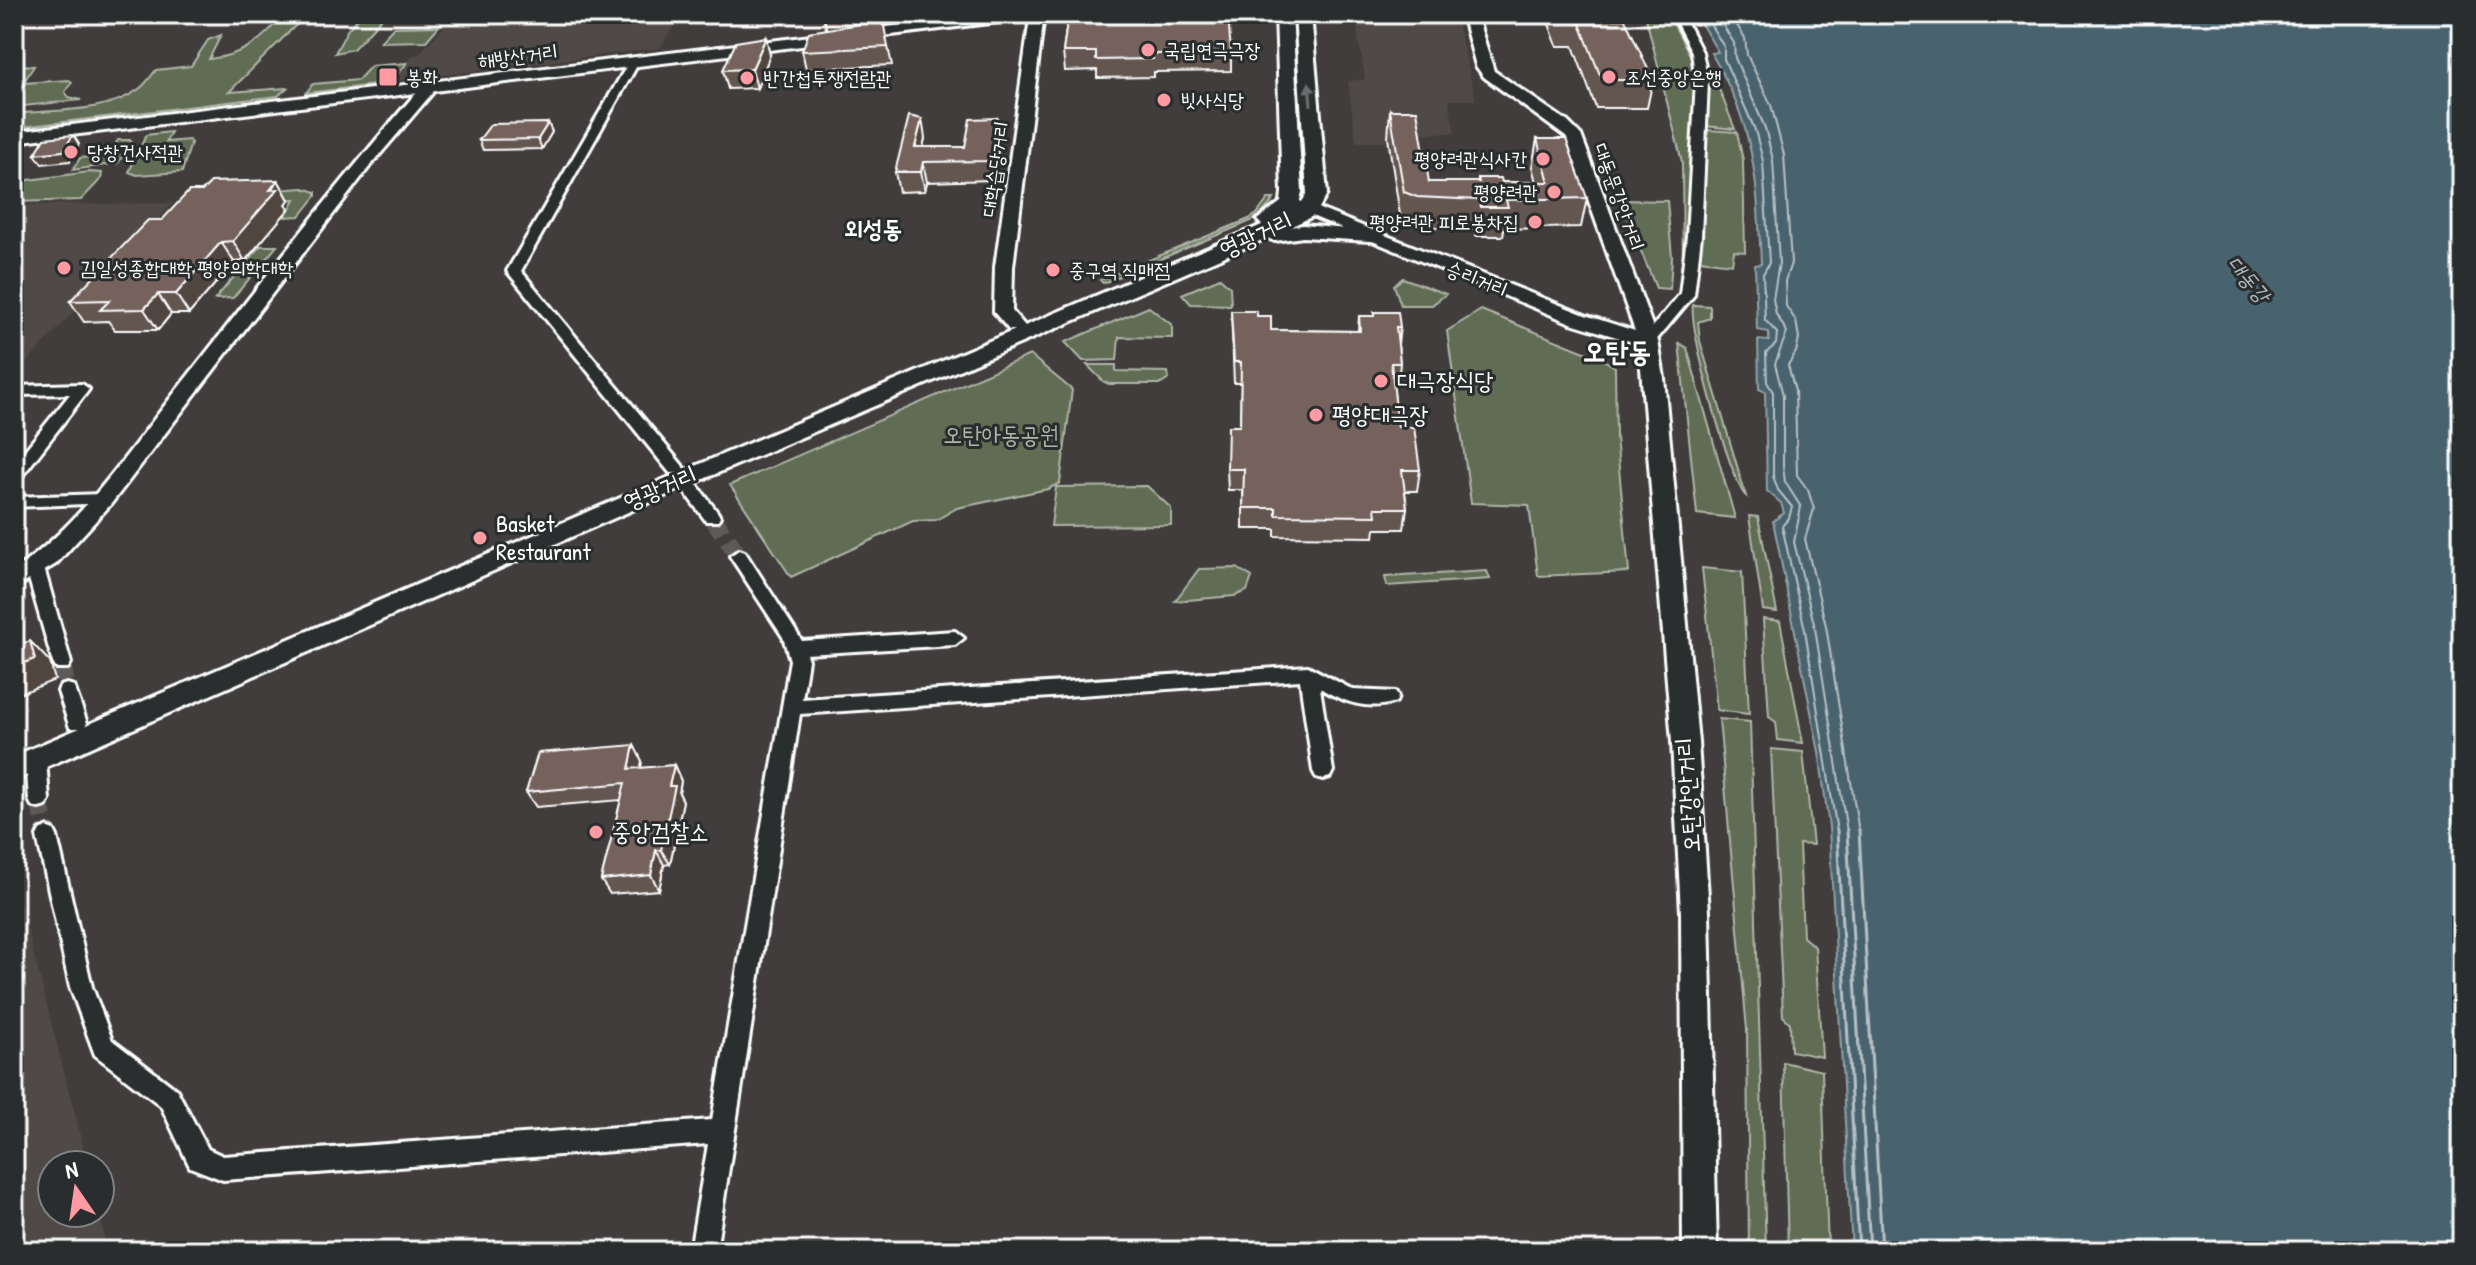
<svg xmlns="http://www.w3.org/2000/svg" width="2476" height="1265" viewBox="0 0 2476 1265" font-family="'Patrick Hand','Poor Story',sans-serif">
	<style>
		.built { fill: #504846 }
		.green { fill: #606c53; stroke: #b0b6a9; stroke-width: 2 }
		.water { fill: #4a636e; stroke: #92a1a8; stroke-width: 2 }
		.lines { fill: none; stroke-linecap: round; stroke-linejoin: round }
		.shore-far1 { stroke: #b7c1c5; stroke-width: 2 }
		.shore { stroke: #b7c1c5; stroke-width: 3 }
		.street-tunnel-far1 { stroke: #5d5a59; stroke-width: 18; stroke-dasharray: 18 9; stroke-linecap: butt }
		.street-tunnel { stroke: #5d5a59; stroke-width: 23; stroke-dasharray: 23 11; stroke-linecap: butt }
		.street-casing { stroke: #fff; stroke-width: 6 }
		.secondary-casing { stroke: #fff; stroke-width: 6 }
		.primary-casing { stroke: #fff; stroke-width: 6 }
		.street { fill: #2a2d2e; fill-rule: evenodd }
		.secondary { fill: #2a2d2e; fill-rule: evenodd }
		.primary { fill: #2a2d2e; fill-rule: evenodd }
		.wall { fill: #645450; stroke: #fff; stroke-width: 2 }
		.shaded-wall { fill: #514541; stroke: #fff; stroke-width: 2 }
		.building { fill: #74625d; stroke: #fff; stroke-width: 2 }
		.oneway { fill: #6a6c6d }
		.poi-dot { fill: #ff9aa2; stroke: #2a2d2e; stroke-width: 3 }
		.labels { text-anchor: middle; stroke-width: 6; stroke-linejoin: round; paint-order: stroke }
		.far-poi-label { font-size: 20px; fill: #fff; stroke: #2a2d2e; text-anchor: start }
		.far-street-label { font-size: 20px; fill: #fff; stroke: #2a2d2e }
		.far-water-label { font-size: 22px; font-style: italic; fill: #aeb9be; stroke: #2a2d2e }
		.far-quarter-label { font-size: 24px; font-weight: bold; fill: #fff; stroke: #2a2d2e }
		.street-label { font-size: 24px; fill: #fff; stroke: #2a2d2e }
		.poi-label { font-size: 24px; fill: #fff; stroke: #2a2d2e; text-anchor: start }
		.park-label { font-size: 24px; fill: #b0b6a9; stroke: #2a2d2e }
		.quarter-label { font-size: 28px; font-weight: bold; fill: #fff; stroke: #2a2d2e }
	</style>
	<rect width="100%" height="100%" fill="#403d3c"/>
	<filter id="ink" filterUnits="userSpaceOnUse"><feTurbulence type="fractalNoise" baseFrequency=".0125" numOctaves="2"/><feDisplacementMap in="SourceGraphic" scale="16" xChannelSelector="R" yChannelSelector="G"/><feConvolveMatrix kernelMatrix="1 2 1 2 8 2 1 2 1" color-interpolation-filters="sRGB"/></filter>
	<g filter="url(#ink)">
		<path class="built" d="M456,14H681L660,48L395,81L413,55H418Z
			M1342,14H1455L1476,100H1449L1455,133H1386L1385,142H1356L1348,81L1365,79L1356,23L1343,22Z
			M173,203L57,330L14,376V205Z
			M14,877L88,1165H52V1213H100L107,1251H14Z"/>
		<path class="green" d="M283,14H312L294,27L229,92L287,88L278,96L14,128V114C53,109 106,114 139,89C145,85 151,76 156,70L191,66L208,40L221,35L209,59C242,56 264,40 283,14Z
			M362,14H380L378,17H383L353,49L335,53L348,29Z
			M1645,14H1668L1695,64L1697,82L1683,278L1682,162Z
			M439,26L426,41L380,42L394,27Z
			M407,63L391,83L306,93L313,84L358,80L371,66Z
			M20,65L34,66L23,83L69,80L72,82L65,92L69,97L81,100L14,107V69Z
			M1711,72L1713,74L1735,129L1705,126Z
			M1706,130L1737,132L1743,160L1745,252L1734,251L1732,264L1700,260Z
			M171,132L166,142L189,140L191,143L182,172L137,175L129,172L146,135Z
			M118,140H130L132,143L118,163L73,170L80,158L109,155Z
			M89,172L102,173L101,179L81,200L14,202V182Z
			M303,188L316,192V196L300,216L285,217L295,199L184,201L187,197Z
			M1268,199H1274L1261,215L1251,221L1103,283L1100,280L1249,219L1257,214Z
			M1620,200L1667,201L1672,257L1670,289L1656,288Z
			M260,246H277L233,298L215,299Z
			M1220,278L1230,287L1231,305L1191,304L1182,294Z
			M1403,278L1446,294L1432,305H1401L1394,285Z
			M1693,305L1710,306V318L1698,322L1700,341L1746,496C1731,484 1688,326 1693,305Z
			M1149,307L1172,325V338L1119,337L1117,360L1083,361L1065,342Z
			M1481,310L1602,359L1615,367L1616,437L1629,572L1538,576L1529,505L1471,503L1447,331Z
			M1679,343L1687,348L1735,518L1697,514Z
			M1030,355L1072,390L1060,483L1048,489L957,508L936,520L913,521L791,577L730,485Z
			M1087,365H1116V371L1168,372L1169,379L1161,384H1109L1104,382Z
			M1147,486L1171,508V525L1051,526L1056,487Z
			M1749,516L1758,517L1777,612L1763,610Z
			M1237,568L1252,577L1247,591L1234,596L1175,601L1199,569Z
			M1702,568L1742,572L1749,714L1717,710Z
			M1487,571L1490,579L1387,586L1385,577Z
			M1763,619L1780,621L1803,743L1778,740L1776,722L1769,717Z
			M1719,719L1750,722L1766,1251H1749L1747,1030Z
			M1771,749L1803,752L1813,845L1799,844L1803,937L1815,947L1822,1057L1791,1051L1790,1023L1783,1016Z
			M1783,1062L1822,1071L1828,1251H1788Z"/>
		<path class="water" d="M1687,14H2453L2462,20V1251H1852L1829,827L1819,752L1773,521L1784,513L1781,503L1767,491L1765,392L1759,389L1758,340L1769,341V332L1757,330L1755,265L1761,264C1757,181 1756,127 1711,53L1718,52L1696,15Z"/>
		<g class="lines">
			<path class="shore-far1" d="M1704,14L1724,47V59L1755,130L1763,161L1769,263L1763,274L1765,320L1777,333L1776,344L1766,353L1767,382L1773,392V476L1778,490L1792,507L1789,518L1782,526L1805,630L1837,832
				M1716,14L1734,43L1735,58L1765,128L1773,160L1779,263L1773,299L1776,314L1787,332L1775,364L1783,395V466L1785,482L1801,507L1794,542L1815,628L1847,832
				M1730,14L1745,38L1747,55L1771,105L1784,155L1791,263L1785,281L1786,306L1796,321L1799,338L1796,352L1788,365L1795,391L1797,475L1808,490L1814,509L1805,539L1826,626L1859,832"/>
			<path class="shore" d="M1837,830L1859,1251
				M1847,830L1870,1251
				M1859,830L1882,1251"/>
			<path class="street-tunnel-far1" d="M712,517L739,556
				M62,663L67,691
				M39,800L46,832"/>
			<path class="street-tunnel" d="M46,830L47,836"/>
			<g class="street-casing">
				<path id="street" d="M1672,14H1682L1702,52L1708,81L1701,236L1694,295L1653,344L1648,345L1641,341L1680,294L1687,236L1696,81L1692,52Z
					M634,59L639,62L521,271L682,465L684,469L682,473H670L507,271L629,62Z
					M82,384L89,389L87,392L20,479L14,480V464L70,394L16,395L14,386Z
					M683,473L689,474L718,513L720,517L718,521H706L677,482L675,478L677,474Z
					M103,494L109,495L111,499L109,503L14,507V497Z
					M739,550L745,552L802,641L955,631L964,638L955,645L806,654L808,660L802,699L1308,666L1353,690L1396,692L1398,697L1396,702C1368,711 1343,702 1320,688L1333,771L1330,777L1323,779L1316,777L1313,771L1300,680L800,714L716,1251H690L708,1144L223,1180L190,1167L161,1106L95,1055L70,987L37,836L40,830L47,827L54,830L57,836L92,987L112,1040L177,1090L208,1149L223,1156L712,1120L790,660L783,637L730,556Z
					M35,562L44,568L71,663L68,668H56L53,663L26,568Z
					M67,684L74,686L87,723L84,728H70L58,691L60,686Z
					M36,751L43,754L46,759L49,800L46,806L39,808L32,806L29,800L26,759L29,754Z"/>
			</g>
			<g class="secondary-casing">
				<path id="secondary" d="M994,14H1044L1013,267L1012,311L1025,326L1023,330H1009L994,312L995,267L1030,18L434,91L370,166L111,504L56,564L14,589V570C81,525 127,453 176,391C255,291 333,189 416,93L14,142V132Z
					M1462,14H1476L1494,71L1568,122L1581,135L1658,341L1664,378L1698,742L1709,912L1717,1251H1683L1681,912L1672,742L1639,344L1571,323L1283,204L1285,200H1297L1585,315L1635,331L1566,137L1484,77L1476,66Z"/>
			</g>
			<g class="primary-casing">
				<path id="primary" d="M1276,14H1292L1302,192L1298,208L1307,194L1295,14H1311L1327,194L1315,215L1290,227L1303,225L1379,232L1389,238L1386,242L1303,237L1275,241L1267,238L692,484L14,781V756L1262,225L1257,220L1281,202L1282,192Z"/>
			</g>
			<use href="#street" class="street"/>
			<use href="#secondary" class="secondary"/>
			<use href="#primary" class="primary"/>
		</g>
		<path class="wall" d="M823,14H862L864,23L888,47L892,65L806,69L802,51L826,29Z
			M1068,14L1231,53V71L1154,72V77L1097,78V70L1065,71L1063,52Z
			M1551,14H1593L1596,19L1653,80L1647,108H1596L1573,46H1557L1549,24Z
			M770,55L757,88L728,89L723,70Z
			M1390,110L1429,182H1478V178L1502,182H1536L1532,167L1537,139L1587,198L1581,227L1504,229L1503,236H1476L1475,229L1414,226L1401,221L1388,138Z
			M997,118L1000,137L993,180L927,182L925,191L899,192L895,172L925,138L923,147H965Z
			M548,123L552,132L542,149L483,150L479,140Z
			M278,180L289,200L286,204L289,209L245,261L234,262L189,314H171L158,330H115L108,321L84,322L70,301L162,220L202,191Z
			M1231,311L1257,316L1271,330L1358,331L1359,316H1374V312L1400,327L1398,344L1400,363L1398,383H1393L1398,427L1420,470L1417,491H1405L1407,508L1404,529H1375L1374,537L1275,536V529H1243V490H1228L1227,469L1240,426L1241,383H1234Z
			M642,761L641,768L674,765L681,781L679,793L683,801L670,864L664,865L659,890L610,894L601,880L621,800L536,807L526,792Z"/>
		<path class="shaded-wall" d="M823,14H862L864,27L827,31Z
			M766,37L770,55L757,88L752,69Z
			M997,118L1000,137L993,180L991,161Z
			M922,119L925,138L919,167L915,147Z
			M548,123L552,132L542,149L538,139Z
			M73,135L79,144L70,161L42,164L35,154Z
			M923,162L927,182L925,191L921,172Z
			M278,180L289,200L286,204L289,209L245,261L233,241Z
			M221,242L234,262L189,314L176,294Z
			M158,294L171,314L158,330L144,309Z
			M14,603L29,662L30,641L50,662L55,680L14,696Z
			M634,745L642,761L637,784L629,769Z
			M674,765L681,781L679,793L683,801L670,864L661,850L669,786Z
			M656,850L664,865L659,890L651,875Z"/>
		<path class="building" d="M1068,14H1228L1231,53L1153,54V59L1096,60V52H1063Z
			M1559,14H1593L1596,19H1625L1653,80H1602L1578,19H1562Z
			M878,21L884,26L888,47L802,51L809,32Z
			M766,37L752,69L723,70L736,42Z
			M1390,110H1417L1429,182H1479L1478,178H1501L1502,182H1549L1537,139H1566L1587,198L1506,200L1508,207H1481L1479,200L1417,197L1404,192Z
			M909,116L922,119L915,147H965L970,119L997,118L991,161L923,162L921,172H895Z
			M548,123L538,139L479,140L491,124Z
			M73,135L63,151L35,154L45,138Z
			M278,180L270,190L278,189L233,241L221,242L176,294H158L144,309L100,310L110,300L70,301L148,220H162L189,191H202L211,182Z
			M1231,311H1257V316H1271V330L1360,331L1359,316H1374V312H1398L1400,327H1396L1400,363H1391L1398,427H1414L1420,470H1402L1407,508H1375L1376,516L1276,515V508H1243L1244,469H1227L1228,426H1240L1241,362H1234Z
			M30,641L35,659L14,667V647Z
			M634,745L629,769L674,765L669,786H675L661,850H656L651,875L601,880L625,783L526,792L538,753Z"/>
		<defs><path id="oneway-solid" d="M-6-.8H1V-3.2L6.5 0L1 3.2V.8H-6Z" transform="scale(2)"/></defs>
		<use class="oneway" href="#oneway-solid" transform="translate(1310 94) rotate(-95)"/>
	</g>
	<g class="poi-dot">
		<circle cx="1148" cy="50" r="8"/>
		<rect x="378" y="67" width="20" height="20" rx="4"/>
		<circle cx="1609" cy="77" r="8"/>
		<circle cx="747" cy="78" r="8"/>
		<circle cx="1164" cy="100" r="8"/>
		<circle cx="71" cy="152" r="8"/>
		<circle cx="1543" cy="159" r="8"/>
		<circle cx="1554" cy="192" r="8"/>
		<circle cx="1535" cy="222" r="8"/>
		<circle cx="64" cy="268" r="8"/>
		<circle cx="1053" cy="270" r="8"/>
		<circle cx="1381" cy="381" r="8"/>
		<circle cx="1316" cy="415" r="8"/>
		<circle cx="480" cy="538" r="8"/>
		<circle cx="596" cy="832" r="8"/>
	</g>
	<g class="labels">
		<g class="far-poi-label">
			<text x="1164" y="57">국립연극극장</text>
			<text x="406" y="84">봉화</text>
			<text x="1625" y="84">조선중앙은행</text>
			<text x="763" y="85">반간첩투쟁전람관</text>
			<text x="1180" y="107">빗사식당</text>
			<text x="87" y="159">당창건사적관</text>
			<text x="1527" y="166" text-anchor="end">평양려관식사칸</text>
			<text x="1538" y="199" text-anchor="end">평양려관</text>
			<text x="1519" y="229" text-anchor="end">평양려관 피로봉차집</text>
			<text x="80" y="275">김일성종합대학 평양의학대학</text>
			<text x="1069" y="277">중구역 직매점</text>
		</g>
		<g class="far-street-label">
			<text transform="translate(518 56) rotate(-7)" y="7">해방산거리</text>
			<text transform="translate(995 169) rotate(-82)" y="7">대학습당거리</text>
			<text transform="translate(1619 197) rotate(70)" y="7">대동문강안거리</text>
			<text transform="translate(1477 279) rotate(22)" y="7">승리거리</text>
		</g>
		<g class="far-water-label">
			<text transform="translate(2249 279) rotate(50)" y="8">대동강</text>
		</g>
		<g class="far-quarter-label">
			<text x="873" y="237">외성동</text>
		</g>
		<g class="street-label">
			<text transform="translate(1256 235) rotate(-25)" y="8">영광거리</text>
			<text transform="translate(660 488) rotate(-23)" y="8">영광거리</text>
			<text transform="translate(1688 795) rotate(-94)" y="8">오탄강안거리</text>
		</g>
		<g class="poi-label">
			<text x="1397" y="389">대극장식당</text>
			<text x="1332" y="423">평양대극장</text>
			<text x="496" y="532">Basket<tspan x="496" dy="28">Restaurant</tspan></text>
			<text x="612" y="840">중앙검찰소</text>
		</g>
		<g class="park-label">
			<text x="1001" y="443">오탄아동공원</text>
		</g>
		<g class="quarter-label">
			<text x="1617" y="361">오탄동</text>
		</g>
	</g>
	<rect width="2476" height="1265" fill="none" stroke="#2a2d2e" stroke-width="48"/>
	<rect x="24" y="24" width="2428" height="1217" fill="none" stroke="#fff" stroke-width="3" filter="url(#ink)"/>
	<g transform="translate(76 1189) rotate(347)"><circle r="38" fill="#2a2d2e" stroke="#7f8182" stroke-width="2"/>
	<path d="M0-6L14 30L0 20L-14 30Z" fill="#ff9aa2"/>
	<text y="-12" font-size="22" font-weight="bold" text-anchor="middle" fill="#ffffff">N</text>
	</g>
</svg>
